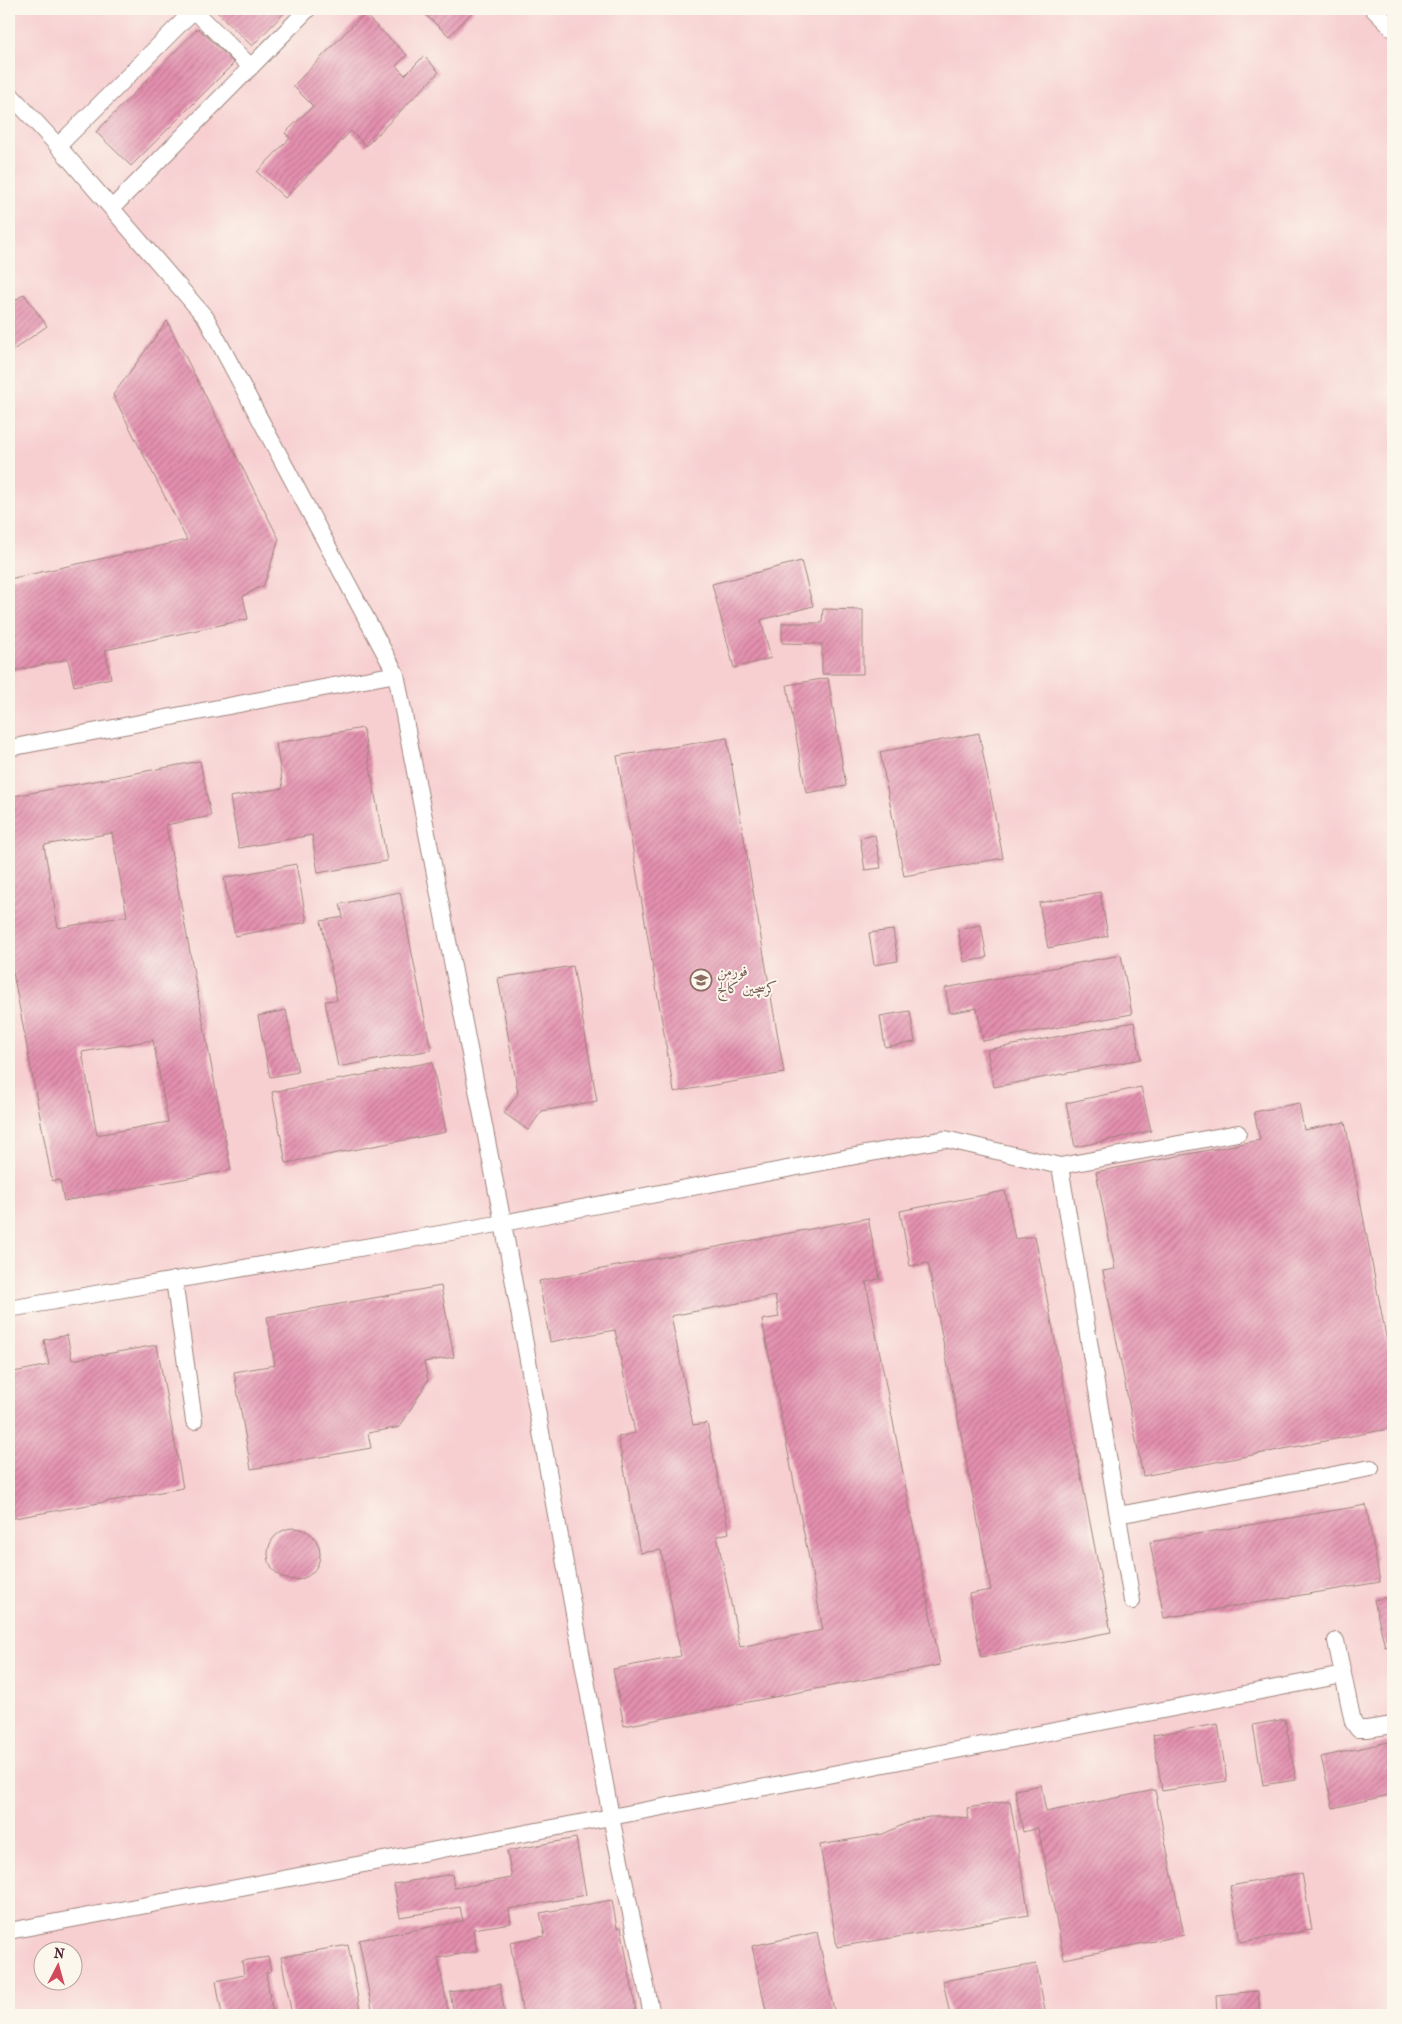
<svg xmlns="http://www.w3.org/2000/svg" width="1402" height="2024" viewBox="0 0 1402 2024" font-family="'IM FELL French Canon',Amiri,serif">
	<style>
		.built { fill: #f7cfd1; fill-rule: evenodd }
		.building { fill: url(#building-hatch); fill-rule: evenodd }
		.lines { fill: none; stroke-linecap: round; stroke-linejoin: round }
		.service-casing { stroke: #9e837c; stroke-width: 18 }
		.service { stroke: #fff; stroke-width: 16 }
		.labels { text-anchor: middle; stroke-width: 4; stroke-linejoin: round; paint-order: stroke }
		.education-label { font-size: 15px; fill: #785e54; stroke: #fbf7ec; text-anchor: start }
	</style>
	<defs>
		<pattern id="building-hatch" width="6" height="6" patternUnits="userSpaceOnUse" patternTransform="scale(1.25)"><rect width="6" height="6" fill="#e490af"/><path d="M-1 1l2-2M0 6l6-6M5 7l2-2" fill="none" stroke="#bb758f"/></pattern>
	</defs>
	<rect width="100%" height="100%" fill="#fbf7ec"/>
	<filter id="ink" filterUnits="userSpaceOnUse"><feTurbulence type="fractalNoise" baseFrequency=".02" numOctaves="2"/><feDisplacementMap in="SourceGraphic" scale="10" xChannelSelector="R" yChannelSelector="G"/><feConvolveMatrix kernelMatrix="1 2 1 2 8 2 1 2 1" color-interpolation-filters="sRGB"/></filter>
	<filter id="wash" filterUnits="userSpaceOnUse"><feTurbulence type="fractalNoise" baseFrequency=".0096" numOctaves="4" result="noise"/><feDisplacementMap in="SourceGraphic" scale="20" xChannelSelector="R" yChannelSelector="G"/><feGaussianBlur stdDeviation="1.12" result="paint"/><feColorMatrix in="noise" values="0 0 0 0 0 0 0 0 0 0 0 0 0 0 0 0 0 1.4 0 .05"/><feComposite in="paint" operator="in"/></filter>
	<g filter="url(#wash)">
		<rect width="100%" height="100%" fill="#f1e7cc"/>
		<path class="built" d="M9,9H1393V2015H9ZM42,1952H72V1982H42Z"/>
		<g id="blocks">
			<path class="building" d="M214,9H288L252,46Z
				M419,9H475L449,36Z
				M364,14L407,55L396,66L405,75L424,56L439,72L366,146L351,131L285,198L257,172L290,138L285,133L313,106L293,86Z
				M198,28L234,63L131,166L96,132Z
				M24,294L47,326L9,353V305Z
				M167,321L279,539L264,585L243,596L248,619L105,650L111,678L74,686L68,659L9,672V579L187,540L113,395Z
				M801,561L813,606L761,620L771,658L734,668L712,584Z
				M823,609L863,610V674H822V644L782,643V623H822Z
				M828,678L846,786L806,793L787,685Z
				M363,728L387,861L318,873L312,835L239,848L230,797L283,788L276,743Z
				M979,733L1003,858L904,876L880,752Z
				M727,738L784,1073L674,1092L617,756Z
				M200,761L211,816L166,825L231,1170L64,1201L60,1180L52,1181L9,951V797ZM112,833L127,916L58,928L44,845ZM153,1040L168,1122L97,1135L82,1052Z
				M875,835L881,868L865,870L860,838Z
				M296,864L307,922L235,936L224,878Z
				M400,892L431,1050L338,1067L325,1001L337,1000L321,921L343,917L340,904Z
				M1100,892L1108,936L1048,948L1039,903Z
				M981,925L987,958L964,962L958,929Z
				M893,930L898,961L874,965L869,933Z
				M1121,955L1132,1014L983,1041L977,1008L950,1013L945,988Z
				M573,966L597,1101L542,1111L528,1130L504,1113L518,1093L498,978Z
				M286,1010L298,1072L270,1077L258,1016Z
				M910,1011L915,1042L885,1047L880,1016Z
				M1134,1022L1141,1059L994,1087L987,1050Z
				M432,1062L446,1132L286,1163L272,1092Z
				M1141,1087L1151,1131L1075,1147L1066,1103Z
				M1299,1103L1304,1130L1345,1122L1393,1373V1428L1143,1476L1103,1271L1115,1269L1096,1172L1260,1140L1254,1112Z
				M1005,1191L1015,1239L1035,1236L1111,1632L981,1657L969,1594L991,1590L928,1263L910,1266L900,1211Z
				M868,1218L880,1279L866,1282L940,1665L624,1726L613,1669L681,1656L661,1550L640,1553L618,1437L635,1433L615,1330L550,1342L539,1281ZM775,1296L779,1317L762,1320L823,1630L740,1647L717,1536L729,1533L707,1423L693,1425L671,1316Z
				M441,1286L454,1357L424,1362L428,1380L400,1427L368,1433L371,1448L251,1469L234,1372L275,1365L267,1317Z
				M67,1335L72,1360L157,1345L183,1488L9,1519V1373L49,1365L44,1340Z
				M1366,1505L1380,1582L1164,1618L1150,1542Z
				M268 1554a26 26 0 1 1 52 0a26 26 0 1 1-52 0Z
				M1393,1596V1645L1385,1647L1374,1600Z
				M1285,1719L1296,1780L1263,1785L1253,1725Z
				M1218,1724L1227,1781L1162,1791L1153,1735Z
				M1393,1741V1794L1333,1808L1321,1757Z
				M1041,1785L1046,1812L1155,1790L1184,1935L1064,1959L1038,1828L1023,1832L1015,1790Z
				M1010,1801L1029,1915L837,1947L820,1845L883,1834L911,1821L929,1817H959L969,1819L967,1808Z
				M576,1838L586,1895L509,1909L511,1923L473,1929L477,1951L438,1958L449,2015H373L359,1940L463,1921L460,1907L400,1917L394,1884L452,1874L454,1888L512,1878L507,1851Z
				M1302,1873L1312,1930L1240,1942L1230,1886Z
				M612,1900L617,1928L621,1927L637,2015H523L510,1942L545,1936L540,1913Z
				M817,1932L835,2015H767L752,1946Z
				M348,1945L361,2015H292L281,1957Z
				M268,1957L271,1972L266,1973L273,2015H222L216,1981L244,1975L242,1961Z
				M1036,1964L1046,2015H950L943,1981Z
				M500,1984L505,2015H454L450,1992Z
				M1258,1991L1260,2015H1217L1216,1995Z"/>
		</g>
	</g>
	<g filter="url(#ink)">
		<use href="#blocks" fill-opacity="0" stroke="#9e837c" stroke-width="1"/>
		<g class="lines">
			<g class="service-casing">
				<path id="service" d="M1373,9L1393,29
					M194,10L251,67
					M9,93L58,146L206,318L396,674L503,1223L611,1817L652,2015
					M58,146L195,9
					M112,208L308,9
					M9,748L396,674
					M1060,1166L1132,1601
					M174,1280L194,1421
					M9,1309L503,1223L945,1139L1060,1166L1238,1133
					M1118,1515L1371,1468
					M1336,1641L1353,1722L1358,1729H1367L1393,1725
					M9,1931L611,1817L1343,1675"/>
			</g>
			<use href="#service" class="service"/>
		</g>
	</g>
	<defs>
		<g id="university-ring" transform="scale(1.125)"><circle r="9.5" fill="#fbf7ec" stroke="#8d6e63" stroke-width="1.5"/><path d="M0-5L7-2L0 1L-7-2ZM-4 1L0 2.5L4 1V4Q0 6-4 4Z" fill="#8d6e63"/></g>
	</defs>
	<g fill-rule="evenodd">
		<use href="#university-ring" x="701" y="980"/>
	</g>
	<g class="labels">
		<g class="education-label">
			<text x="717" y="976">فورمن<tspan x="717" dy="17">کرسچین کالج</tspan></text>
		</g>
	</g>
	<rect width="1402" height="2024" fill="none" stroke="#fbf7ec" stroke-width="30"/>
	<g transform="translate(58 1966) rotate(6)"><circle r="24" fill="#fbf7ec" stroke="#b4a19f"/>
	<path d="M0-4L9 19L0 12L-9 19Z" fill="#d1495b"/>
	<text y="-8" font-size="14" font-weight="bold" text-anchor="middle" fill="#4a1f2b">N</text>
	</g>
</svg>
